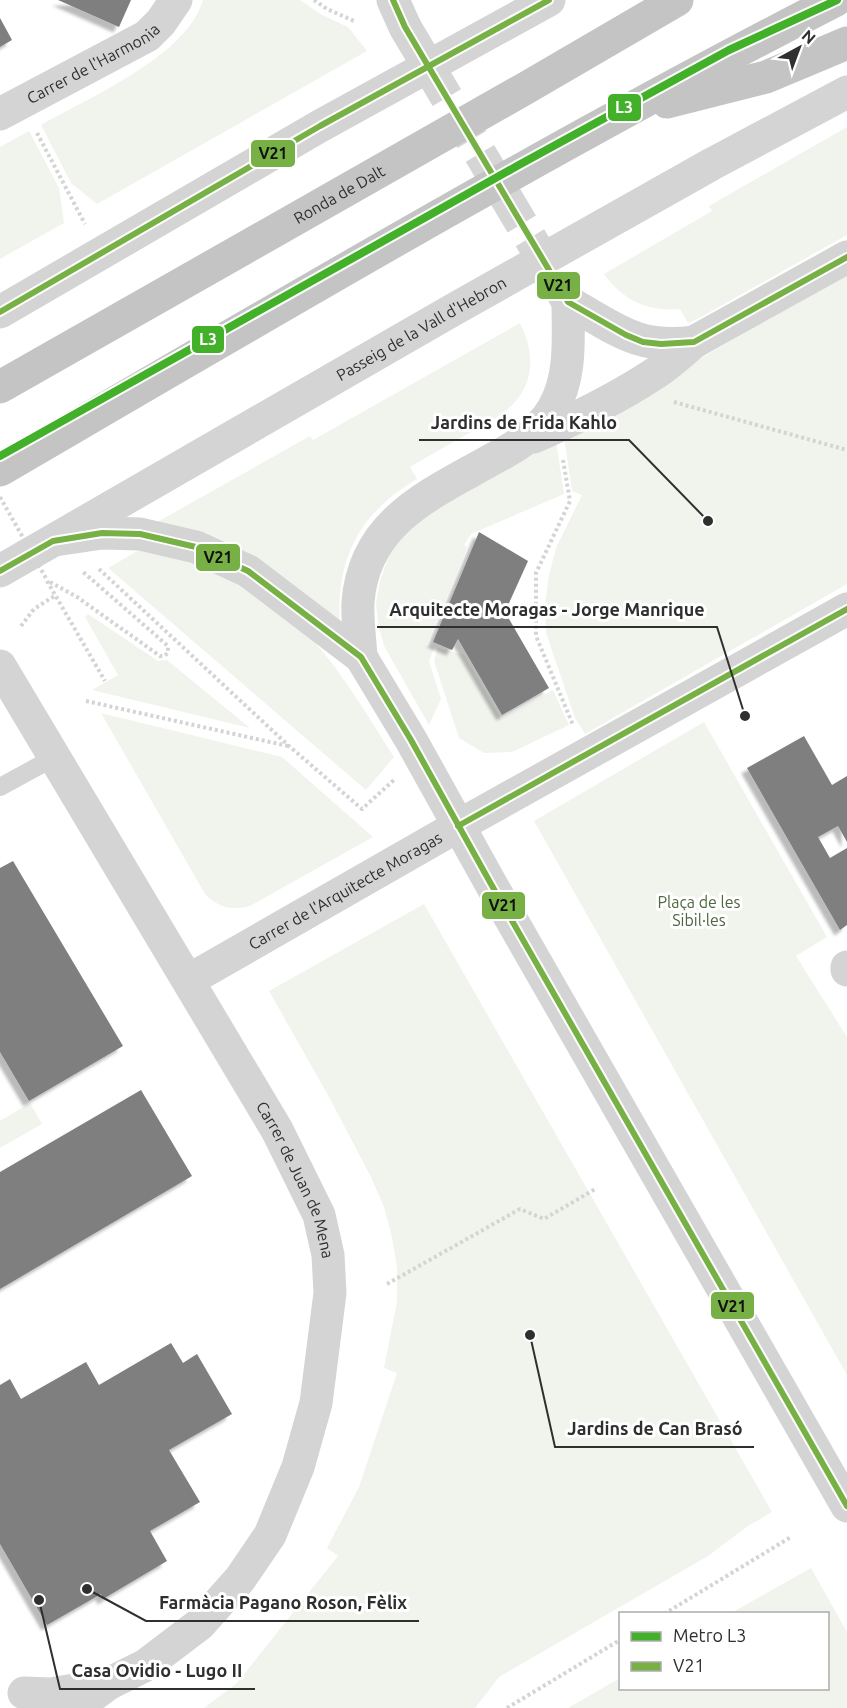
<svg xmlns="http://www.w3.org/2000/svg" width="847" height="1708" viewBox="0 0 847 1708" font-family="Ubuntu,sans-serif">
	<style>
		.green { fill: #f1f4ed }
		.building { fill: #7f7f7f; filter: url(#shadow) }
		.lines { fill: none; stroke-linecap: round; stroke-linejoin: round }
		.minor-tunnel { stroke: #d5d5d5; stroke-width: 33; stroke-dasharray: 33 16; stroke-linecap: butt }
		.path { stroke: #d4d4d4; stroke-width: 4; stroke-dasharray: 3 3; stroke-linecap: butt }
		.service { stroke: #d4d4d4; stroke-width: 18 }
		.minor { stroke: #d4d4d4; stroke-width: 33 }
		.tertiary { stroke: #d4d4d4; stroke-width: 33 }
		.trunk { stroke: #c4c4c4; stroke-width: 33 }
		.path-bridge { stroke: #d4d4d4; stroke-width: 4; stroke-dasharray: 3 3; stroke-linecap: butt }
		.bus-1-casing { stroke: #fff; stroke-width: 10 }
		.bus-1 { stroke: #77b045; stroke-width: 6 }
		.metro-1-casing { stroke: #fff; stroke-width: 12 }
		.metro-1 { stroke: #43b02a; stroke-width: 8 }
		.labels { text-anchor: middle; stroke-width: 6; stroke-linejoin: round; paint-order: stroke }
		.street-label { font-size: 16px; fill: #2f2f2f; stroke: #fff }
		.park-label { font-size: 16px; fill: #526741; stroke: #fff }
		.leader { fill: none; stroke: #2f2f2f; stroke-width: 2 }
		.callout-dot { fill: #2f2f2f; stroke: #fff; stroke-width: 2 }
		.callout-label { font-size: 18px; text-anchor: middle; font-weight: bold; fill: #2f2f2f; stroke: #fff; stroke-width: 6; stroke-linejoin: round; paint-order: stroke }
		.line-badge { stroke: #fff; stroke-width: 2 }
		.badge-label { font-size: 16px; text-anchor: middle; font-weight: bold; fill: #fff }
		.pale-badge-label { font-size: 16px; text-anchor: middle; font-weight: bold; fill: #111 }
	</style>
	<defs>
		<filter id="shadow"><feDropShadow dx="-5.5" dy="5.5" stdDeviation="1.5" flood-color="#0004"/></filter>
	</defs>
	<rect width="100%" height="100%" fill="#fff"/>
	<path class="green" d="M203,0H300L322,15L348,27L367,51L97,204L71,183L41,125C90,97 187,56 203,0Z
		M847,127V235L701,317L688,323L680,309C647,312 623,300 604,274L712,211L709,206Z
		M29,131L59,188L64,223L0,259V147Z
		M847,274V584L585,734L575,718L546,633L545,604L549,575L556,548L582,495L572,491L564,437Z
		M520,323C537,356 534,390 503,413C493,421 481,426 471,432C450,444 430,455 410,467L417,479C360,513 336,557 340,623L152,525L310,436L313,440Z
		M556,441L564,494L471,534L464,545L467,547L426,645L434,648L429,661L441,699L429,725L384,646L378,624L376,603L380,581L386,563L394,546L420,519Z
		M148,545C169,550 188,559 208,568C221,574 237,579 250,587C319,630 351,690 394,757L366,790L108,568Z
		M88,614L158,661L167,660L250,728L92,690L118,675L85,617Z
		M438,648L464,655L501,719L553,690L569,725L512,752L484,753L459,738L434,661Z
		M101,713L282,757L373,837L250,906C231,911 219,908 205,894Z
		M704,722L827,937L796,956L847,1037V1375L534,821Z
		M424,904L772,1512L748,1526L708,1556L499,1677L475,1708H204L237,1683L338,1556L327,1548L359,1487L397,1373L384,1368L397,1302V1268L392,1237L384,1207L371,1177L329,1097L269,991Z
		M30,1103L42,1124L0,1148V1121Z
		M811,1568L847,1632V1708H568L620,1678V1688H828V1614L731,1613Z"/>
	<path class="building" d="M58,0H131L119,27Z
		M0,18L12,40L0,47Z
		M479,532L528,561L505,612L549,688L502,715L458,639L452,650L433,642Z
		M804,736L832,785L847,776V842L838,826L818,837L830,858L847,848V925L840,930L747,768Z
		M13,861L123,1046L29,1101L0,1052V868Z
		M141,1090L192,1176L0,1289V1172Z
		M171,1343L183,1363L197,1354L232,1414L169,1450L200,1502L150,1531L167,1561L103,1599L101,1594L47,1625L0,1544V1385L10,1379L21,1399L86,1362L99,1385Z"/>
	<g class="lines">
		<path class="minor-tunnel" d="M405,27L568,302"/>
		<path class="path" d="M314,0L327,9L354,21
			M37,133L85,224
			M674,402L847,450
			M563,460L570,501L536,573V636L573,725
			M99,569L289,746L362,809L395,779
			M47,581L105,681
			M50,582L77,597L160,656H164L168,653V646L82,571
			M21,626L34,609L56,595
			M86,701L288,746
			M387,1284L520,1209L544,1219L597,1188
			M664,1614L791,1537
			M507,1708L620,1640"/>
		<path class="service" d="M0,787L55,757"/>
		<g class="minor">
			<path d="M393,0L405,27"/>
			<path id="s1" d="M0,114L147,36L161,22L176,0"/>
			<path d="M534,437C575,419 616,399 654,374C668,365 681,353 694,342"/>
			<path d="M55,540L102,533L140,534L196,547L248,571L361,657L411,740L491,884L847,1506"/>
			<path d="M361,657C360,639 357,620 358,602C364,522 429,495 491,460C515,447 538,434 553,409C572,376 568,338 568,302C615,328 637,350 694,342L847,257"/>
			<path id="s2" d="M0,666L277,1130L319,1215L328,1255L330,1293L316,1403L298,1467L270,1535L240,1579L200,1624L146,1665L108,1684L76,1708"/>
			<path d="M847,967V970"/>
			<path id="s3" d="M189,980L458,826L847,609"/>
			<path d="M24,1693L51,1694L103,1685"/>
		</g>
		<g class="tertiary">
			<path d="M0,312L320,126L549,0"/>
			<path id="s4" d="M0,571L451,311L712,164L847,92"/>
		</g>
		<g class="trunk">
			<path d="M667,102L766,77L847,43"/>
			<path id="s5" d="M0,387L526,88L677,0"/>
			<path d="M0,470C276,309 552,146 836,0"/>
		</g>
		<path class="path-bridge" d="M0,497L47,580"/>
		<g class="bus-1-casing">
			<path id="bus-1" d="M393,0L405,27L568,302L626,335L643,342L661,344L694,342L847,257
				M0,312L320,126L549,0
				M0,571L53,541L102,533L140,534L196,547L248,571L361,657L411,740L491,884L847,1506
				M458,826L847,609"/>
		</g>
		<use href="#bus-1" class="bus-1"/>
		<g class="metro-1-casing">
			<path id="metro-1" d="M0,456L517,166L729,50L837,0"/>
		</g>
		<use href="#metro-1" class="metro-1"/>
	</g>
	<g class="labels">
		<g class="street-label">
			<text dy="6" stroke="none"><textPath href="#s1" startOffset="106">Carrer de l'Harmonia</textPath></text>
			<text dy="6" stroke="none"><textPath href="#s5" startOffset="390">Ronda de Dalt</textPath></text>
			<text dy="6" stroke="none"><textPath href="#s4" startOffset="486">Passeig de la Vall d'Hebron</textPath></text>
			<text dy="6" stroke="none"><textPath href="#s3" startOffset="180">Carrer de l'Arquitecte Moragas</textPath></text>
			<text dy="6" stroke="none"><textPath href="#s2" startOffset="594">Carrer de Juan de Mena</textPath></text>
		</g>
		<g class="park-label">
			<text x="699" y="908">Plaça de les<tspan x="699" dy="18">Sibil·les</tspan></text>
		</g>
	</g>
	<path class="leader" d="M708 521L629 440H419M745 716L717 627H377M530 1335L555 1447H754M87 1589L146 1621H419M39 1600L60 1689H255"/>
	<g class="callout-dot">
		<circle cx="708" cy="521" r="6"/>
		<circle cx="745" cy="716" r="6"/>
		<circle cx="530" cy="1335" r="6"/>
		<circle cx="87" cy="1589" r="6"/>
		<circle cx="39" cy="1600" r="6"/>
	</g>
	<g class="callout-label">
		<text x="524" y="429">Jardins de Frida Kahlo</text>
		<text x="547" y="616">Arquitecte Moragas - Jorge Manrique</text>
		<text x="655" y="1435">Jardins de Can Brasó</text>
		<text x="283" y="1609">Farmàcia Pagano Roson, Fèlix</text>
		<text x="157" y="1677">Casa Ovidio - Lugo II</text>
	</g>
	<g class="line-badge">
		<rect x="607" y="93" width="35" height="29" rx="6" fill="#43b02a"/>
		<rect x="250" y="139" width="46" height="29" rx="6" fill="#77b045"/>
		<rect x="536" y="271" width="45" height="29" rx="6" fill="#77b045"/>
		<rect x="191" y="325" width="34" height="29" rx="6" fill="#43b02a"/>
		<rect x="195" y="543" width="46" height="29" rx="6" fill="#77b045"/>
		<rect x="481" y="891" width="45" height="29" rx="6" fill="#77b045"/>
		<rect x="710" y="1291" width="45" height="29" rx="6" fill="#77b045"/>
	</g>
	<g class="badge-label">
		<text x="624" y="113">L3</text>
		<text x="208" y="345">L3</text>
	</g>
	<g class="pale-badge-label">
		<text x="273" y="159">V21</text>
		<text x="558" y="291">V21</text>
		<text x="218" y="563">V21</text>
		<text x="503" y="911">V21</text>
		<text x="732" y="1312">V21</text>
	</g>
	<rect x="619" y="1612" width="210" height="78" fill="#ffffff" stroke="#acacac" stroke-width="1.5"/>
	<rect x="631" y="1632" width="30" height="9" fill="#43b02a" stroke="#acacac" stroke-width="1.5"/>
	<text x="673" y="1642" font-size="18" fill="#2f2f2f">Metro L3</text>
	<rect x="631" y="1662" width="30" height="9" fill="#77b045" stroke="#acacac" stroke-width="1.5"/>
	<text x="673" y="1672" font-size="18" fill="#2f2f2f">V21</text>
	<g transform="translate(799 48) rotate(41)" stroke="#ffffff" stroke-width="4.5" paint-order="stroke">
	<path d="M0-4.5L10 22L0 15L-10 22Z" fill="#2f2f2f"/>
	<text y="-9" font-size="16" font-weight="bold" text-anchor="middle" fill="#2f2f2f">N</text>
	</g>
</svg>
